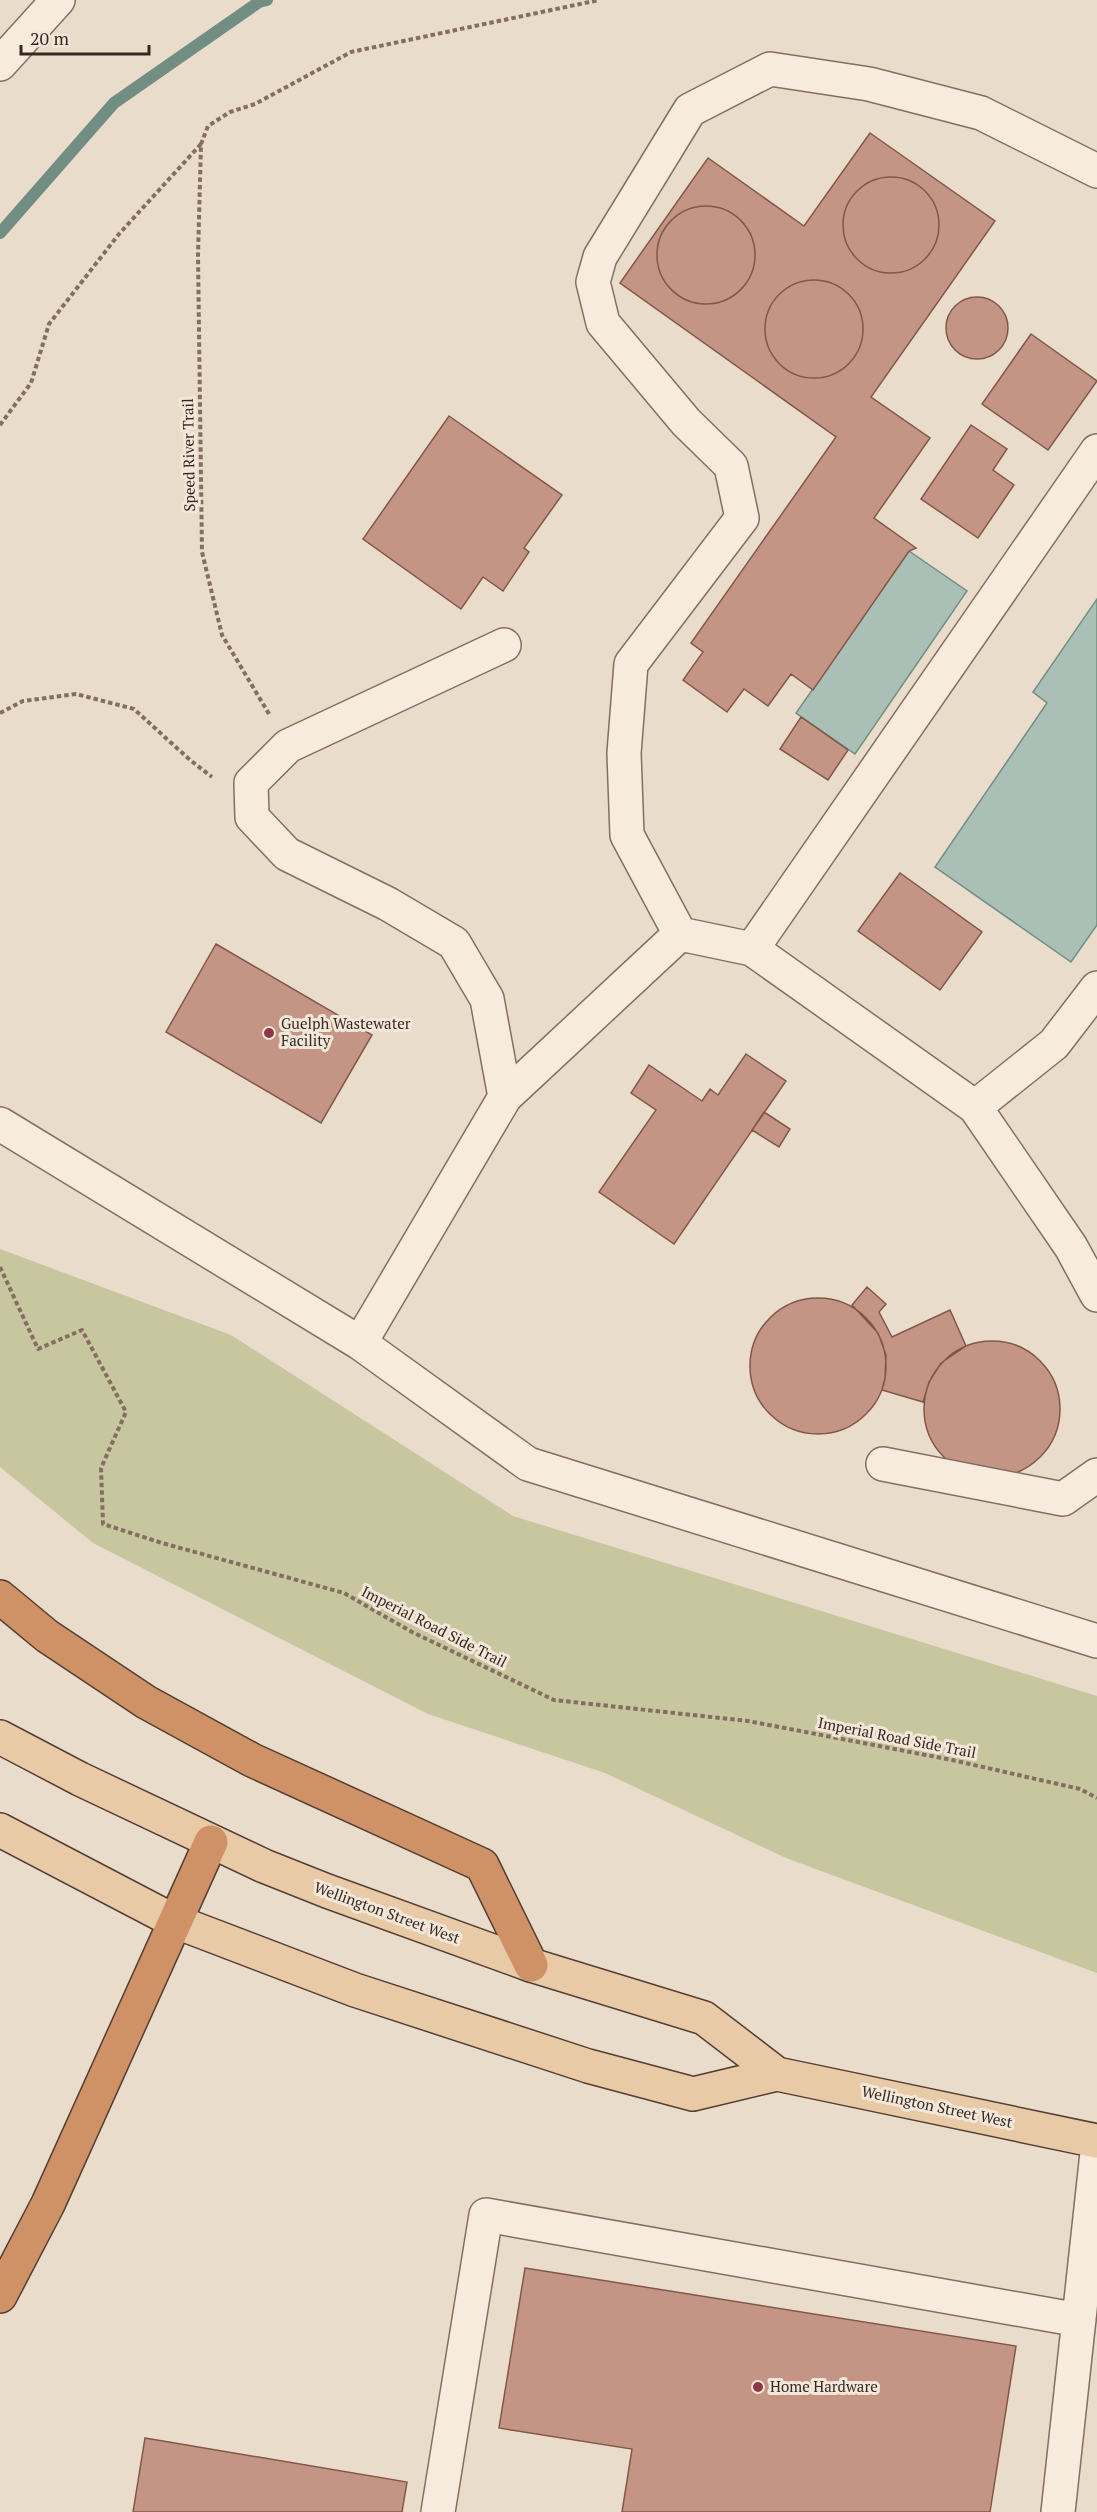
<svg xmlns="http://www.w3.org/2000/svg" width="1097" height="2512" viewBox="0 0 1097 2512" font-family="'PT Serif',serif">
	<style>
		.green { fill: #c8c69f }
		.water { fill: #aabfb6; stroke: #728d82; stroke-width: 1.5 }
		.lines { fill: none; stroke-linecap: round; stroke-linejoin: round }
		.stream { stroke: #728d82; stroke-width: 12 }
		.building { fill: #c49585; stroke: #825749; stroke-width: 1.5 }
		.minor-casing { stroke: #856e60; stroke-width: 36 }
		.major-casing { stroke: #543e34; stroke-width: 36 }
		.highway-casing { stroke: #543e34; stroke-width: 36 }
		.path { stroke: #856e60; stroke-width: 4; stroke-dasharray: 4.5 3; stroke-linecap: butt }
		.minor { stroke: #f6ebdd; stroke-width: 33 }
		.major { stroke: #e8caa7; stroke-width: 33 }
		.highway { stroke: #cf9166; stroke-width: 33 }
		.poi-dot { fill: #8e3745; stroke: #f2e7d9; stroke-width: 2 }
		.labels { text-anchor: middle; stroke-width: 6; stroke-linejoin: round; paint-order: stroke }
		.street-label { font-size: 15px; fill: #372922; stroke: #f2e7d9 }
		.poi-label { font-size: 15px; fill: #372922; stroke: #f2e7d9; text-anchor: start }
	</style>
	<rect width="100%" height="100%" fill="#eadcca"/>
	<path class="green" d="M0,1249L231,1335L513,1516L1097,1696V1973L786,1858L605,1773L428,1714L93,1543L0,1467Z"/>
	<path class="water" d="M909,551L967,591L855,754L796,713Z
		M1097,599V925L1071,962L935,867L1047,703L1033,692Z"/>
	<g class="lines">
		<path class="stream" d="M0,233L114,103L259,2L267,0"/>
	</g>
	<path class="building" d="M870,133L995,221L871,397L930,438L874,518L916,548L909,551L813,690L791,674L768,706L744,689L727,712L683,680L703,652L691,643L836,437L620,283L708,158L804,226Z
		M843 225a48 48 0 1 1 96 0a48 48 0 1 1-96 0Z
		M657 255a49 49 0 1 1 98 0a49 49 0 1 1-98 0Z
		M765 329a49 49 0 1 1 98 0a49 49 0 1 1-98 0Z
		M946 328a31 31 0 1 1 62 0a31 31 0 1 1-62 0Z
		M1031,334L1097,381L1048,450L982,404Z
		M449,416L562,495L524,548L529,552L503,591L483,577L461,609L363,539Z
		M971,425L1007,449L993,470L1014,485L978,538L921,499Z
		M801,717L848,750L828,780L780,749Z
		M900,873L982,932L940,990L858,931Z
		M216,944L372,1035L321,1123L166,1032Z
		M746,1054L786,1081L674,1244L599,1192L656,1110L631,1093L649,1065L702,1101L710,1089L718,1095Z
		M764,1112L790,1129L779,1147L752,1130Z
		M867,1287L886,1304L879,1312L892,1337L950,1310L966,1346L941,1363L929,1382L923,1402L882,1390L885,1378L886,1355L878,1333L852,1305Z
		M750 1366a68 68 0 1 1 136 0a68 68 0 1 1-136 0Z
		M924 1409a68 68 0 1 1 136 0a68 68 0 1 1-136 0Z
		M525,2268L1016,2346L990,2512H622L632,2449L499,2428Z
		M145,2438L407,2482L402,2512H133Z"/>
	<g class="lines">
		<g class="minor-casing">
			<path id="minor" d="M0,64L58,0
				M1097,171L981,113L869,84L770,69L690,110L600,257L593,282L603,323L686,422L731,466L742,518L631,664L624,753L627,835L680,934L752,949L975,1107L1071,1247L1097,1295
				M504,645L288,746L251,783L252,817L287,854L388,904L454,943L487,999L505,1097
				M752,949L1097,451
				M975,1107L1054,1044L1097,988
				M0,1124L360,1343L528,1464L1097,1641
				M360,1343L505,1097L680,934
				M883,1464L1063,1499L1097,1475
				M438,2512L486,2215L1079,2320
				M1058,2512L1097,2153"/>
		</g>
		<g class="major-casing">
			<path id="major" d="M0,1737L80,1779L264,1866L327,1891L531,1965L704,2018L777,2074
				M0,1830L174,1921L355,1990L588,2066L693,2094L777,2074L1097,2141"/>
		</g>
		<g class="highway-casing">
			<path id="highway" d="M0,1597L47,1636L146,1702L252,1760L482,1865L531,1965
				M0,2296L48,2204L211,1842"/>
		</g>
		<path class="path" d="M0,425L31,383L49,324L119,234L201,144
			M0,713L23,701L76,694L134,709L190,760L212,777
			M269,714L222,635L202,552L198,256L201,144L208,126L230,112L255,104L351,52L599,0
			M0,1267L38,1349L82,1330L126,1412L101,1468L103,1524L162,1543L344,1593L412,1632L554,1700L748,1721L952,1760L1080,1789L1097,1798"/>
		<use href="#minor" class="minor"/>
		<use href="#major" class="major"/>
		<use href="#highway" class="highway"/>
	</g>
	<g class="poi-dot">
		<circle cx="269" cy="1033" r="6"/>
		<circle cx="758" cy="2387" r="6"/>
	</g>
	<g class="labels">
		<g class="street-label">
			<text transform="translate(189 455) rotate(-91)" y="5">Speed River Trail</text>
			<text transform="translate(434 1627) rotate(27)" y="5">Imperial Road Side Trail</text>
			<text transform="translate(897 1738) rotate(11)" y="5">Imperial Road Side Trail</text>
			<text transform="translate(387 1913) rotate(20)" y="5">Wellington Street West</text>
			<text transform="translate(937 2107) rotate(12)" y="5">Wellington Street West</text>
		</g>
		<g class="poi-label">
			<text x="281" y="1029">Guelph Wastewater<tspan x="281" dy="17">Facility</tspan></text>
			<text x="770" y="2392">Home Hardware</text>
		</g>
	</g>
	<path d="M21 45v9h128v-9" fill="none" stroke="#372922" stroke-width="3"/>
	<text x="30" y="45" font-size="18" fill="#372922" stroke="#f2e7d9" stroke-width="4.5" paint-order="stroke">20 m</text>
</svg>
